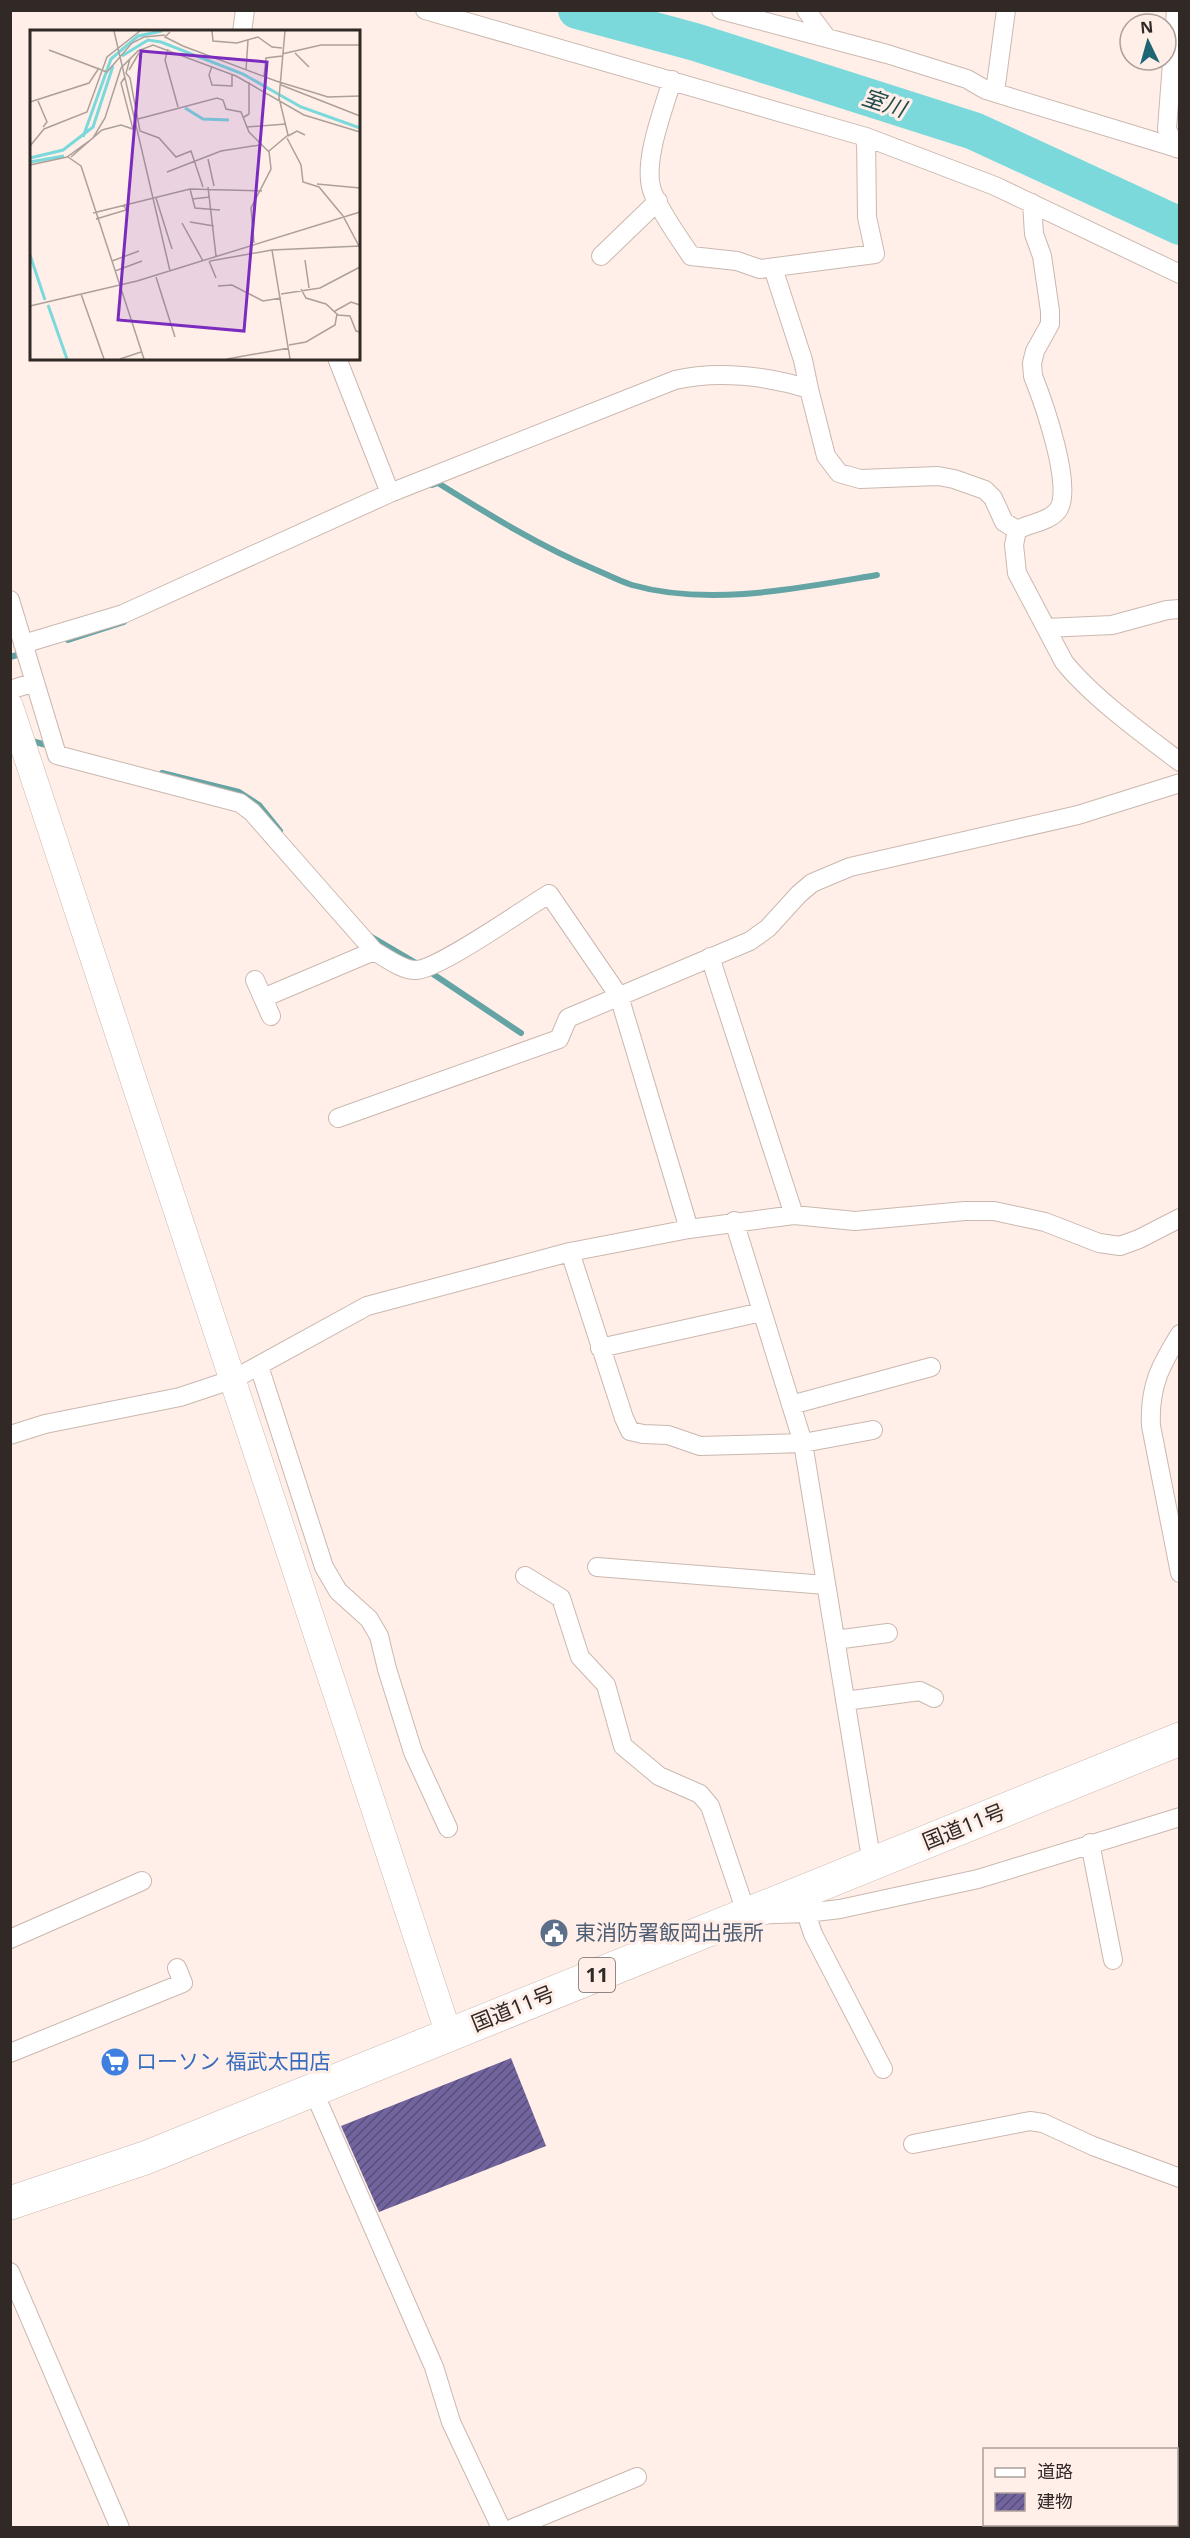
<svg xmlns="http://www.w3.org/2000/svg" width="1190" height="2538" viewBox="0 0 1190 2538" font-family="'Noto Sans','Noto Sans JP',sans-serif">
	<style>
		.lines { fill: none; stroke-linecap: round; stroke-linejoin: round }
		.stream { stroke: #64a4a5; stroke-width: 6 }
		.river { stroke: #7bd9db; stroke-width: 38 }
		.building { fill: url(#building-hatch) }
		.street-casing { stroke: #cab8b0; stroke-width: 20 }
		.secondary-casing { stroke: #cab8b0; stroke-width: 27 }
		.highway-casing { stroke: #cab8b0; stroke-width: 34 }
		.street { stroke: #fff; stroke-width: 18 }
		.secondary { stroke: #fff; stroke-width: 26 }
		.highway { stroke: #fff; stroke-width: 33 }
		.labels { text-anchor: middle; stroke-width: 6; stroke-linejoin: round; paint-order: stroke }
		.shield { fill: #ffefe8; stroke: #6e6460; stroke-width: 1.5 }
		.shield-label { font-size: 20px; font-weight: bold; fill: #302926 }
		.street-label { font-size: 21px; fill: #302926; stroke: #ffefe8 }
		.service-label { font-size: 21px; fill: #4e5e75; stroke: #ffefe8; text-anchor: start }
		.shop-label { font-size: 21px; fill: #366cbe; stroke: #ffefe8; text-anchor: start }
		.water-label { font-size: 22px; font-style: italic; fill: #214c4d; stroke: #ffefe8 }
		.inset-river { fill: none; stroke: #7bd9db; stroke-width: 3 }
		.inset-road { fill: none; stroke: #aca09a; stroke-width: 1.5 }
		.view { fill: #7b2cbf; fill-opacity: 0.15; stroke: #7b2cbf; stroke-width: 3 }
		.inset-edge { fill: none; stroke: #302926; stroke-width: 3 }
	</style>
	<defs>
		<pattern id="building-hatch" width="6" height="6" patternUnits="userSpaceOnUse" patternTransform="scale(1.5)"><rect width="6" height="6" fill="#72649e"/><path d="M-1 1l2-2M0 6l6-6M5 7l2-2" fill="none" stroke="#594e79"/></pattern>
	</defs>
	<rect width="100%" height="100%" fill="#ffefe8"/>
	<g class="lines">
		<path class="stream" d="M432,485L438,483C488,514 539,546 594,569C606,574 619,581 632,585C709,607 800,588 877,575
			M68,640L124,622
			M10,657L24,653
			M28,740L50,746
			M162,773L239,792L259,805L280,831
			M370,936L416,963
			M427,970L521,1033"/>
		<path class="river" d="M577,10L695,42L974,131L1180,226"/>
	</g>
	<path class="building" d="M511,2058L546,2146L379,2212L341,2126Z"/>
	<g class="lines">
		<g class="street-casing">
			<path id="street" d="M425,10L866,137L995,186L1180,274
				M721,10L887,54L967,79L986,90L1180,149
				M806,10L827,38
				M1176,10L1167,129L1176,148
				M242,32L245,10
				M672,80C664,109 641,164 653,193C662,215 678,236 691,256L737,261L760,269L875,254L867,217L866,137
				M995,92L1006,10
				M601,256L658,201
				M773,268L803,360L809,389
				M337,358L390,493
				M1017,530C1030,523 1049,522 1058,510C1074,488 1043,401 1033,376L1032,363L1035,351L1050,324V311L1042,256L1034,234L1032,203
				M10,600L57,755L240,803L252,812L374,951C385,957 403,971 416,970C439,969 524,909 549,894L619,996L689,1229
				M1046,628L1112,625L1167,610L1180,609
				M23,644L123,614L390,493L675,380C718,370 768,376 809,389L826,456L839,473L860,479L938,476L954,479L985,490L993,498L1004,522L1017,530L1014,545L1017,573L1064,662C1092,697 1143,734 1180,762
				M10,690L35,682
				M710,957L794,1215
				M255,980L271,1016
				M263,998L374,951
				M338,1118L559,1039L568,1018L750,941L768,928L799,894L812,883L850,867L1078,815L1180,783
				M734,1221L803,1443L872,1864
				M570,1252L624,1418L630,1431L643,1434L668,1435L700,1446L803,1443L873,1430
				M1180,1334C1160,1366 1149,1387 1151,1426L1180,1573
				M600,1348L762,1312
				M259,1366L324,1567L338,1591L369,1619L379,1636L387,1669L413,1752L448,1828
				M791,1405L931,1367
				M10,1435L45,1424L180,1397L234,1379L367,1306L570,1252L689,1229L794,1215L855,1221L965,1211H994L1045,1222L1099,1243L1120,1246L1139,1239L1180,1218
				M597,1567L826,1585
				M525,1576L561,1598L580,1657L606,1685L623,1746L659,1776L700,1794L710,1806L747,1915L806,1913L840,1909L978,1879L1180,1817
				M835,1640L888,1633
				M845,1701L920,1691L934,1698
				M1090,1843L1113,1960
				M806,1913L813,1934L883,2069
				M10,1939L142,1881
				M10,2053L183,1983L177,1968
				M313,2090L434,2367L451,2422L501,2528
				M913,2144L1030,2121L1043,2123L1093,2146L1180,2178
				M10,2272L120,2528
				M513,2528L637,2477"/>
		</g>
		<g class="secondary-casing">
			<path id="secondary" d="M10,706L449,2035"/>
		</g>
		<g class="highway-casing">
			<path id="highway" d="M10,2203L145,2158L1180,1739"/>
		</g>
		<use href="#street" class="street"/>
		<use href="#secondary" class="secondary"/>
		<use href="#highway" class="highway"/>
	</g>
	<defs>
		<g id="civic-disc" transform="scale(1.5)"><circle r="9.5" fill="#5c6f8a" stroke="#ffefe8"/><path d="M-.6-6.5H3V-4.5H.6V-3L4-1V1h2V6H-6V1h2V-1L-.6-3ZM-1.2 2.5V6h2.4V2.5Z" fill="#fff"/></g>
		<g id="supermarket-disc" transform="scale(1.5)"><circle r="9.5" fill="#3f7fe0" stroke="#ffefe8"/><path d="M-6-5.5h2.5l.6 2H6L4.5 2H-2.5L-4.4-4H-6ZM-1.5 3.2a1.3 1.3 0 1 0 .1 0ZM3 3.2a1.3 1.3 0 1 0 .1 0Z" fill="#fff"/></g>
	</defs>
	<g fill-rule="evenodd">
		<use href="#civic-disc" x="554" y="1933"/>
		<use href="#supermarket-disc" x="115" y="2062"/>
	</g>
	<g class="labels">
		<rect class="shield" x="579" y="1958" width="36" height="34" rx="4.5"/>
		<g class="shield-label">
			<text x="597" y="1982">11</text>
		</g>
		<g class="street-label">
			<text transform="translate(964 1827) rotate(-22)" y="7">国道11号</text>
			<text transform="translate(513 2009) rotate(-22)" y="7">国道11号</text>
		</g>
		<g class="service-label">
			<text x="575" y="1940">東消防署飯岡出張所</text>
		</g>
		<g class="shop-label">
			<text x="136" y="2069">ローソン 福武太田店</text>
		</g>
		<g class="water-label">
			<text transform="translate(884 103) rotate(18)" y="8">室川</text>
		</g>
	</g>
	<g transform="translate(30 30)">
		<rect width="330" height="330" fill="#ffefe8"/>
		<path class="inset-river" d="M92,26L118,10L131,12L213,44L271,77L330,98M155,78L173,89L199,90M53,107L81,29L108,6L132,1M0,128L33,120L63,97L83,36M0,132L34,126M0,225L15,270M18,275L37,329"/>
		<path class="inset-road" d="M84,1L140,241M182,1L183,11L207,13L228,7L242,17L252,18M140,2L135,7L153,16L246,51L298,67L330,66M138,19L135,30L148,77M19,20L77,42L102,13L114,7L135,5M265,23L279,37M252,24L291,15H330M100,29L96,43L100,48L110,101L129,108L146,127L161,121L173,157M182,36L179,45L182,55L202,56V44M99,40L109,23M216,40L218,10M234,47L236,28L252,26M251,55L330,86M8,71L17,92L13,97M0,72L59,53L69,38M214,87L219,84V52M108,89L187,68L193,70L196,79L211,82L219,102L239,122M216,97L256,94M258,106L267,101L275,105M257,108L271,135L273,152L289,157L313,186L330,218M0,116L14,99L57,82L77,27L110,1M38,127L51,136L114,329M41,127L72,100L91,95L103,99L91,53L95,47M178,129L184,156M0,135L37,127L63,108L75,88L91,38L108,21L123,15L206,46L274,85L330,102M137,142L191,121L230,115M287,154L330,158M178,157L186,226M160,159L165,178L190,180M126,168L142,219M162,169L180,167M63,183L160,159L232,161M66,189L96,180L94,174M160,192L184,196M152,193L173,231M224,213L221,178L241,139L239,121L258,105L249,68L255,1M242,220L260,329M275,230L279,258M82,231L109,221M179,231L186,248M180,231L242,220L330,216M85,241L112,231M126,247L145,307M188,256L202,255L233,271L251,268M271,259L276,268L296,274L308,285L320,286L326,301L330,302M51,264L74,329M251,264L290,258L330,237M0,276L107,251L330,182M305,281L321,272L330,275M259,315L276,312L305,295L307,284M90,329L111,322M197,329L259,318"/>
		<path class="view" d="M111,21L237,32L214,301L88,290Z"/>
		<rect width="330" height="330" class="inset-edge"/>
	</g>
	<rect width="1190" height="2538" fill="none" stroke="#302926" stroke-width="24"/>
	<rect x="983" y="2448" width="195" height="78" fill="#ffefe8" stroke="#aca09a" stroke-width="1.5"/>
	<rect x="995" y="2468" width="30" height="9" fill="#ffffff" stroke="#aca09a" stroke-width="1.5"/>
	<text x="1037" y="2478" font-size="18" fill="#302926">道路</text>
	<rect x="995" y="2493" width="30" height="18" fill="url(#building-hatch)" stroke="#aca09a" stroke-width="1.5"/>
	<text x="1037" y="2508" font-size="18" fill="#302926">建物</text>
	<g transform="translate(1148 42) rotate(355)"><circle r="28" fill="#ffefe8" stroke="#aca09a" stroke-width="1.5"/>
	<path d="M0-4.5L10 22L0 15L-10 22Z" fill="#1e6674"/>
	<text y="-9" font-size="16" font-weight="bold" text-anchor="middle" fill="#302926">N</text>
	</g>
</svg>
